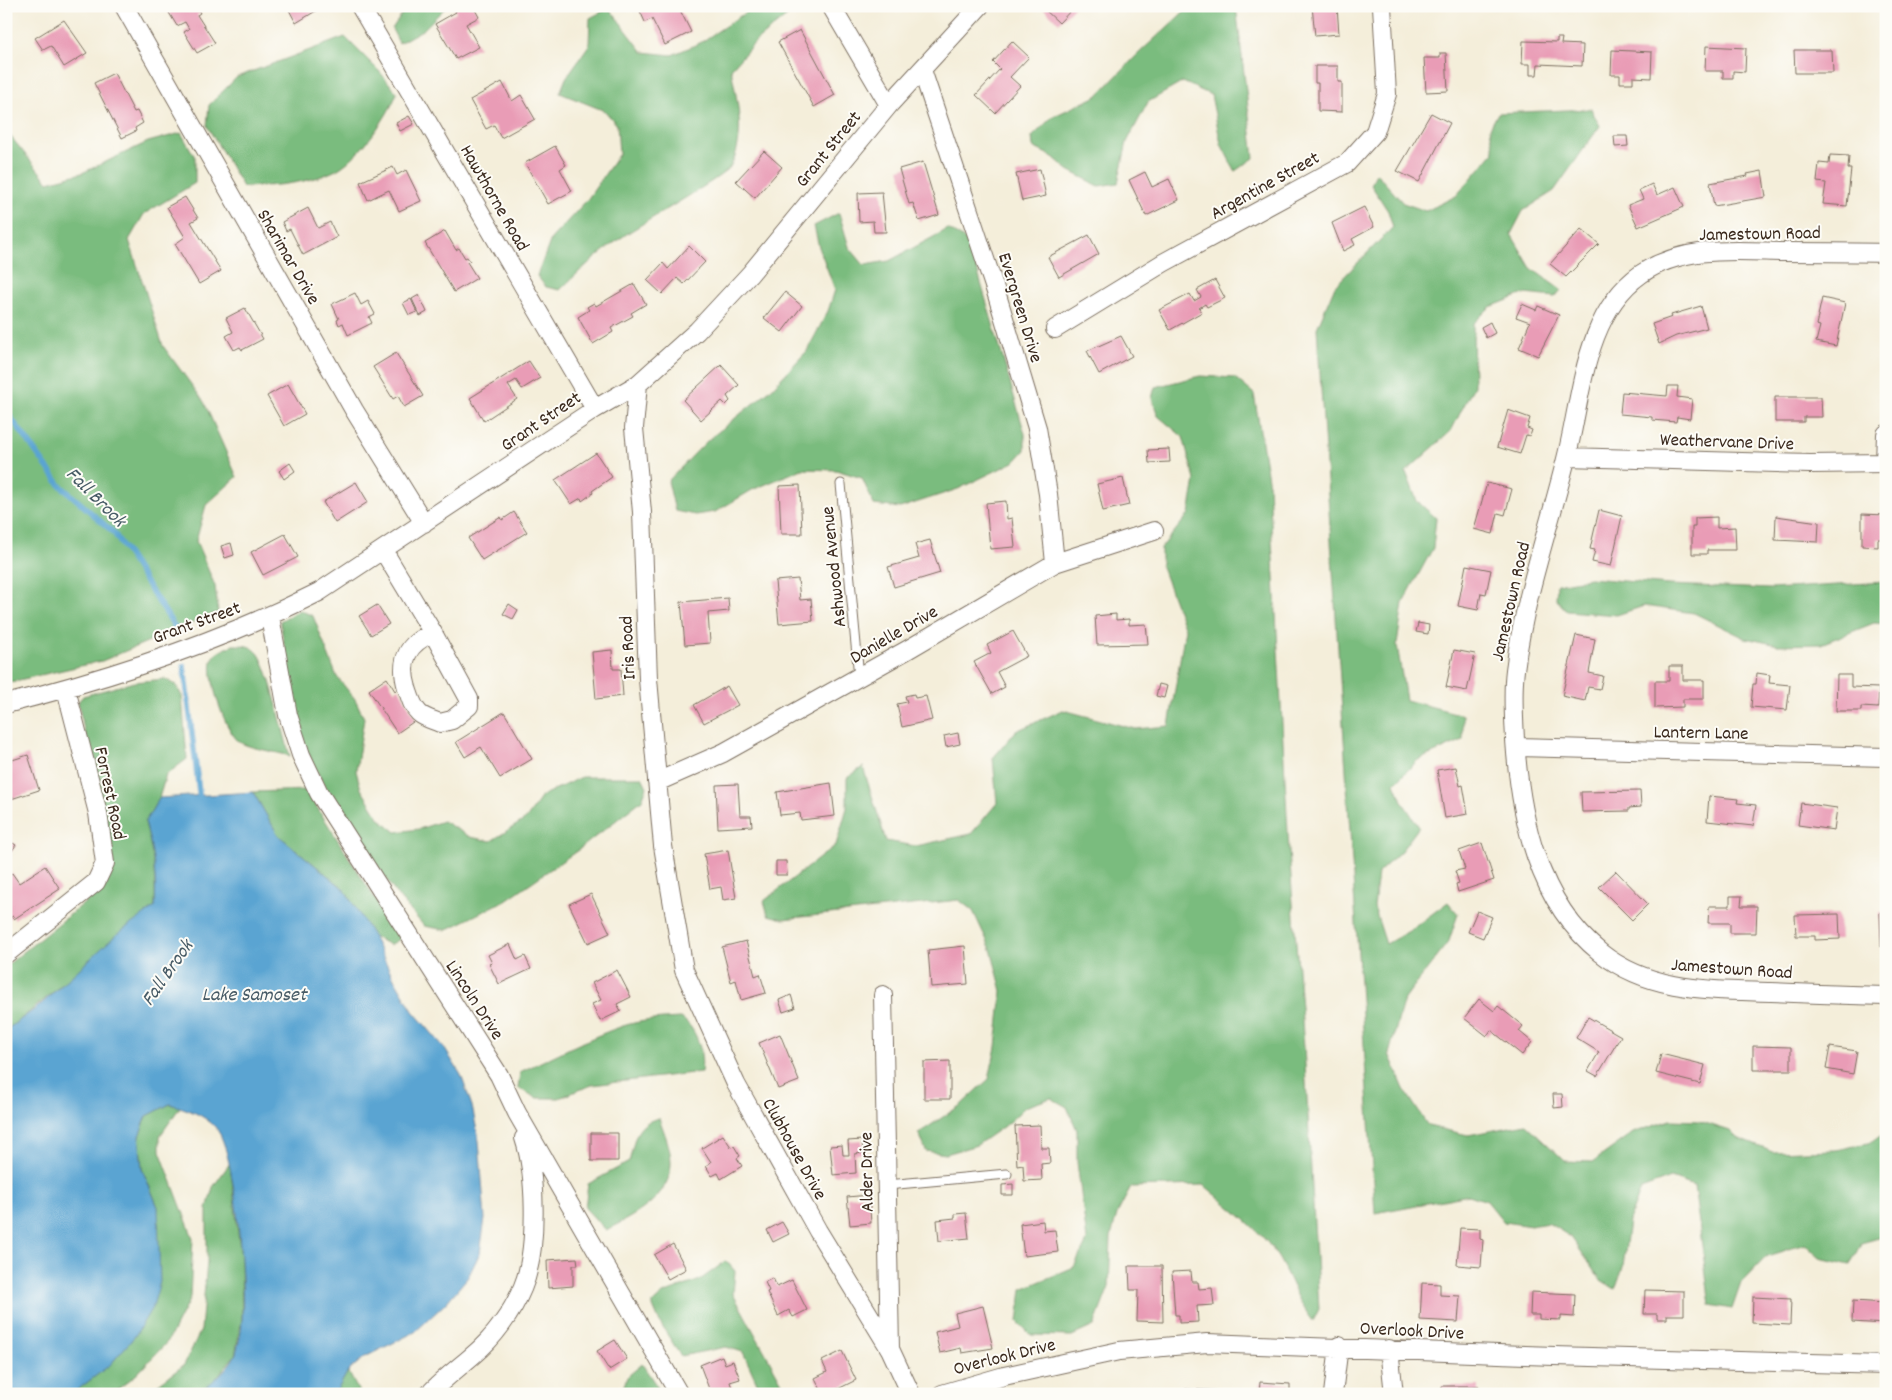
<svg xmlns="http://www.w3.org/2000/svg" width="1892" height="1400" viewBox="0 0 1892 1400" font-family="Dekko,sans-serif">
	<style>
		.forest { fill: #7abc7e; stroke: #5a734e }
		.water { fill: #5aa4d2; stroke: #4a6778 }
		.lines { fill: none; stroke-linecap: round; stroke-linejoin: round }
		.stream { stroke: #5aa4d2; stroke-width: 5.5 }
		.building { fill: #e99cb6 }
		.lane-casing { stroke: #7c6f60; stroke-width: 11 }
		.street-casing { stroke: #7c6f60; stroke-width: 20 }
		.lane { stroke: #fff; stroke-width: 9 }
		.street { stroke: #fff; stroke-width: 18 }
		.labels { text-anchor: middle; stroke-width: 4; stroke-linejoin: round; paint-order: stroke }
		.street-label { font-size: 19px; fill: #3b2a1e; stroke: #fdfcf7 }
		.water-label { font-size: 20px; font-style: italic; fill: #475b66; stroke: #fdfcf7 }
	</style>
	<rect width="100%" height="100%" fill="#fdfcf7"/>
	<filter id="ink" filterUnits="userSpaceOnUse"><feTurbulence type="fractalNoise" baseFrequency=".02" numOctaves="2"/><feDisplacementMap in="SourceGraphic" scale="10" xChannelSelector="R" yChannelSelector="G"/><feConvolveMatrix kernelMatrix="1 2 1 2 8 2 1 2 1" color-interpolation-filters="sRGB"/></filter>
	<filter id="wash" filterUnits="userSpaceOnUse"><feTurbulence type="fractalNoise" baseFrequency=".0096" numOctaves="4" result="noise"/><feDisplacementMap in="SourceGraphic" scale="20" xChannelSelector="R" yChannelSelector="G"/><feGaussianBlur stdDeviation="1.12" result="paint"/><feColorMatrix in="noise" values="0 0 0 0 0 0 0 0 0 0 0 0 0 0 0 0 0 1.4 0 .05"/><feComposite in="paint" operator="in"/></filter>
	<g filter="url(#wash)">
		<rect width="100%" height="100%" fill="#f4eeda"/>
		<path class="forest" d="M407,6H447L424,29L399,43L392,29Z
			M755,6L798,7L756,41L731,69C737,101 747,137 730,167C725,176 643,223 628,233C603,250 581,269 560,290L546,287L537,276L551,239L587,200L619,154L617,125L605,111L560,93L566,78L589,45L590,18L609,8L643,52L672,55L700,43Z
			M1190,6H1236L1254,158L1235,171L1221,144L1211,95L1183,82L1148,102L1127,142L1118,183L1099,186L1068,170L1053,157L1033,147L1032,137L1052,117L1097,96L1137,55Z
			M345,37L379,71L397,93C388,117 360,156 338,169C310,184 273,186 243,187L207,126L209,105L237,77Z
			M1591,109L1600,126L1554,191L1523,211L1511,234L1531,268L1561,290L1555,297L1524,294L1490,307L1473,324L1474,386L1451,431L1406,472L1417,501L1436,518L1433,548L1403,603L1397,645L1406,700L1463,715V740L1418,760L1395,783L1402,801L1419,827L1401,851L1378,873L1374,907L1386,944L1409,931L1448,902L1458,914L1449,941L1404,999L1389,1054L1404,1089L1428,1126L1468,1135L1526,1124L1565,1161L1593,1162L1633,1133L1670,1120L1699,1121L1730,1131L1737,1138L1773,1152L1836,1150L1872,1142L1883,1134L1886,1127V1236L1861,1243L1850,1265L1820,1258L1805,1244L1767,1256L1741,1283L1732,1309L1710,1305L1694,1186L1671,1178L1641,1189L1629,1221L1623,1267L1615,1289L1601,1280L1571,1237L1548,1223L1531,1226L1504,1222L1487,1201L1469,1195L1375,1213L1317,328L1335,286L1393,227L1388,211L1371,185L1376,173L1403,203L1426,211L1456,196L1494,152L1490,128L1498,113Z
			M6,131L48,182L82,173L148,142L181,133L195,157V183L144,214L129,240L163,346L204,402L237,477L206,505L196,541L215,586L218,612L102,661L6,683Z
			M839,213L849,247L864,265L889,261L948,229L969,242L1025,434V450L1014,462L958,489L900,508L874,505L862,478L836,470L802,469L752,490L715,512L695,515L675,511L668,481L707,441L771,389L807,351L828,311L835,290L819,247L814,226Z
			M1200,376L1235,378L1254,394L1269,485L1289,851L1304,1047L1319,1309L1313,1321C1296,1300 1289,1273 1274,1251C1260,1230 1224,1202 1204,1185L1131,1187L1117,1214L1111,1237L1109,1287L1094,1326L1072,1336L1031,1335L1018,1322L1022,1289L1074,1267L1087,1241L1077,1162V1130L1067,1107L1051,1098L1025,1107L1007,1124L977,1145L946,1154L926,1151L919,1133L961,1105L989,1079L996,1047L1002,991L991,949L973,911L959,900L783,919L768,915L764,901L836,845L847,808V778L863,767L886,841L916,846L971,834L997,803L993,758L1016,731L1063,710L1135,729L1169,726L1185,629L1161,565V548L1189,514L1195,480L1183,437L1158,416L1152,398L1155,387Z
			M1590,578L1669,585L1771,589L1886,582V624L1874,623L1821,644L1778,645L1745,638L1694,613L1644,606L1617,615L1567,611L1556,599L1557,584Z
			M300,610L313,616L337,677L355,699L364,718L356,771L361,789L380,819L396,832L419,829L443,821L470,837L491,841L526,819L543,795L582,777H642L647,787L642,800L581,848L506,900L446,930L424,926L397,895L327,792L306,749L295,706L280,621Z
			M233,645C244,645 251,645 258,653C269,666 284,736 290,756C277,752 253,749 241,743C225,733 208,679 212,661C215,651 226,649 233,645Z
			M165,679L176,685L182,696L187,759L166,775L159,798L145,822C153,851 156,877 155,907C102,945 58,992 6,1030V966L92,897L107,882L112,860L78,702L83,696L134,682Z
			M306,790L374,897L398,930L400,939L390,945L373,936L343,888L278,835L253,792Z
			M681,1018C697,1028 704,1053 701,1072L592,1085L559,1098H537L518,1088L520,1072C554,1056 588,1038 623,1026C642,1020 661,1019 681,1018Z
			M170,1104L180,1107L160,1136V1151L193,1238L190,1298L168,1341L137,1374L112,1394H72L110,1365L135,1336L158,1207L142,1169L139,1136L147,1116Z
			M659,1118C664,1132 671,1148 671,1163C671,1198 632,1217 606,1230L585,1208L588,1184L629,1162C635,1140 634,1124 659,1118Z
			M230,1163L241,1258L242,1319L235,1355L212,1383L197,1394H145L184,1365L201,1330L207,1262V1209L213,1187Z
			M726,1261L735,1271L733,1294L788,1394H762L743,1352L726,1347L681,1356L660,1323L652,1304L663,1294L700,1280Z
			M642,1364L662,1394H621L627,1377Z
			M348,1371L360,1394H335Z"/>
		<path class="water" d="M253,792L278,835L344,889L373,936L391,973L413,1011L443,1046L461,1075L472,1106L479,1141L485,1219L480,1253L468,1277L446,1303L415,1332L365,1357L348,1371L335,1394H197C209,1385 231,1367 236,1353C239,1342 242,1329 242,1319C245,1285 236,1151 216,1128C204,1114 186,1109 170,1104L147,1116L139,1136L142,1169L158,1207L160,1282L153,1306L135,1336L110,1365L72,1394H6V1030L39,1006L116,935L155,907C157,877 153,851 145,822L159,798Z"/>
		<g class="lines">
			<path class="stream" d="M6,411L60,485L114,533L178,632
				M184,666L200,801"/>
		</g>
		<g id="blocks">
			<path class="building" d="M165,6H196L200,13L197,15L215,43L197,53L184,32L189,29L185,22L177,26Z
				M287,6H317L319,9L296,23Z
				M453,6H473L479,17L466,24L479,47L456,59L435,24L456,12Z
				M640,6H678L691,32L665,45L652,19L645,22L640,11L642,9Z
				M1044,6H1075L1059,23L1043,8Z
				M1312,6H1337L1339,34L1315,36Z
				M64,20L87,53L64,67L51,46L43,50L35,38Z
				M800,30L835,95L814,107L778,42Z
				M1557,38H1562L1561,44L1583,45L1582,66L1538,64L1537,75H1530V64H1522L1523,41L1557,42Z
				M1012,41L1029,57L1010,77L1020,86L995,113L976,95L1000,69L993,62Z
				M1706,46L1746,48L1745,72L1733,71V78H1723V71H1705Z
				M1612,50L1652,52L1651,78L1633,77V83H1620V75H1611Z
				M1794,50H1832L1833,73H1795Z
				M1440,53H1446L1448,91L1426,92L1424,58H1440Z
				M1315,66H1338V82H1342V112L1318,111V83H1315Z
				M114,73L134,112L137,111L143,123L135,128L136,131L122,138L94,83Z
				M502,82L512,101L521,95L535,119L501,138L494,125L486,129L470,100Z
				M1431,113L1450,123L1419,182L1397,171Z
				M409,116L414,124L400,131L396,123Z
				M1614,136H1627L1628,146L1615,147Z
				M555,146L566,165L560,169L572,191L548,204L525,163Z
				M764,151L782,167L755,198L736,181Z
				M1830,155L1849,156L1848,169H1851L1847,206L1823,204L1826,183L1817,182L1819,163L1829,164Z
				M923,162L939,215L919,221L913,203L909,204L899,169Z
				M393,167L397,175L406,170L421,201L399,211L389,190L368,200L360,182Z
				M1040,169L1046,196L1022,201L1016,174Z
				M1762,171L1766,197L1714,206L1710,183L1748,176L1747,174Z
				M1145,172L1152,187L1169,179L1179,200L1146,216L1129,180Z
				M1652,184L1657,195L1675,187L1684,207L1638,227L1628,205L1643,199L1639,190Z
				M882,192L886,232H874L873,221L859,222L858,193Z
				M185,197L198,218L191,222L221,271L199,284L175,244L185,237L167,207Z
				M1364,207L1374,227L1352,239L1355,245L1343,251L1332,223Z
				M308,208L318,228L330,222L337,237L303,255L290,229L286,231L282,222Z
				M1581,229L1599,244L1566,277L1550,264Z
				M445,231L456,250L459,248L465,258L467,257L470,261L467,262L477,278L454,292L425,243Z
				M1089,235L1099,254L1059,277L1048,257Z
				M689,246L705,262L684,284L677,278L662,294L647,280L663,263L668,269Z
				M1215,280L1225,298L1207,307L1205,304L1199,308L1202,312L1170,330L1159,310L1190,294L1194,301L1201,297L1197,290Z
				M634,284L646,304L631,313L633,316L611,328L613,332L593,344L578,317L589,310L587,307L594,303L596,306Z
				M785,292L802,306L782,332L764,318Z
				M355,293L361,305L368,301L375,314L369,317L372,323L348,335L343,323L339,325L337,320L339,319L332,304Z
				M419,295L427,312L420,316L412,299Z
				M1822,298L1845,303L1836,346L1816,342L1820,326L1816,325Z
				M411,299L417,312L409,315L403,303Z
				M1522,304L1536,310L1538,306L1559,315L1538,356L1519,348L1530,322L1516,317Z
				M1701,306L1707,328L1676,336L1659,344L1652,324L1672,317L1671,315Z
				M245,308L263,339L242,350L240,347L234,350L226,336L233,332L226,318Z
				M1490,322L1495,333L1486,338L1481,327Z
				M1121,336L1132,356L1099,374L1087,351Z
				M396,353L423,396L404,407L398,396L393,399L373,367Z
				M529,361L540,378L522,389L516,380L508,385L517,399L484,421L470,398Z
				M721,365L739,385L727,396L730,401L726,405L722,401L701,420L683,400Z
				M288,384L305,414L284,426L267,396Z
				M1668,386H1678L1677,397L1692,399L1690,419L1677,417L1676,422L1652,420V417L1620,414L1622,392L1667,396Z
				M1775,397H1821L1822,417H1804V422H1775Z
				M1508,410L1530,418L1527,428L1532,430L1530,436L1526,435L1520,454L1497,447Z
				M1169,449L1170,462L1149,463L1148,450Z
				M596,453L612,477L592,491L593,493L582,501L581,498L571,504L555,480Z
				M290,463L295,471L284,479L279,471Z
				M1123,478L1129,505L1103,511L1097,484Z
				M356,482L368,502L335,523L323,502Z
				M1487,483L1512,489L1505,515L1498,513L1493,534L1474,529Z
				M800,485L802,534H781L779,486Z
				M1006,501L1007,519L1012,518L1015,547L990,549L986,503Z
				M1599,510L1622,516L1611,566L1592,562L1595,550L1590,549Z
				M514,512L527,532L482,560L468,538L501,517L502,520Z
				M1862,514L1886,515V539H1878V547L1862,546Z
				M1776,516L1819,522L1818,542L1775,540Z
				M1717,517V528L1735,527L1736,550H1707V554H1692V527H1695V518Z
				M285,534L298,557L263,575L251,552Z
				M930,540L940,573L894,587L888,567L919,558L915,544Z
				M231,543L234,555L225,558L221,546Z
				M1466,565L1491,570L1486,594L1481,593L1478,610L1458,606Z
				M798,579L800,600L811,599L813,621L779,624L775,581Z
				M728,598L729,611L708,613L710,643L685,645L681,602Z
				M509,604L518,610L513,619L503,614Z
				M377,605L389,624L371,635L359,616Z
				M1116,614V620L1129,619V625L1146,624L1148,644L1097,645L1095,616Z
				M1418,623L1429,625L1428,634L1416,632Z
				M1013,631L1027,656L997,672L1005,687L992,694L974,662L991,653L987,645Z
				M1576,635L1595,639L1589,673L1603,676L1600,689L1588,687L1585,701L1562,696Z
				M612,650L613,669H621L623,696L596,699L592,652Z
				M1454,650L1475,654L1467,691L1446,687Z
				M1669,666H1683V680H1704V699H1683V707L1655,708V681H1669Z
				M1757,673L1770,675L1769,683L1790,685L1787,710L1751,707L1753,684H1756Z
				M1837,675H1851V687L1879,688L1878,708L1861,707V711H1836Z
				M387,678L395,691L399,688L416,720L397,733L369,690Z
				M1159,684L1167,686L1164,698L1156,696Z
				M727,686L738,705L704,723L694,705Z
				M914,694L915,698L926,696L932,720L902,727L897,704L907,702L905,696Z
				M504,712L532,759L500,778L481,747L465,757L456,742Z
				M958,733L960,744L946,747L944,736Z
				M28,755L39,790L8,800L6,762Z
				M1456,767L1460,786L1463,785L1468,814L1445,818L1437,770Z
				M831,783L835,816L801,820L800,813L780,815L777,792Z
				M738,784L740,816H751L752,826L718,828L716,785Z
				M1640,791L1641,807L1629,808V811L1582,812L1581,792Z
				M1709,796L1738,799L1737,803L1756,805L1753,826L1707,821Z
				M1801,803L1837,808L1834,830L1798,825Z
				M6,839L16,845L9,855L6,854Z
				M1482,843L1494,880L1458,892L1456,884L1459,883L1455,871L1465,869L1459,851Z
				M728,850L736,898L723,900L721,887L710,889L704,854Z
				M776,861H786L787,875H776Z
				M45,866L60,889L14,919L13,916L6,920V877L12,873L19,883Z
				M1616,871L1648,904L1632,920L1599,887Z
				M591,894L610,933L588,943L569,904Z
				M1730,896H1742L1741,906H1757L1756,933H1730V923H1708L1709,906H1730Z
				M1477,911L1492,917L1483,938L1468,932Z
				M1880,912H1886V947H1881Z
				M1839,914L1840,939L1815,940V936H1796L1795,915Z
				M746,941L755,976L760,974L766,993L741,1000L736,980L731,982L722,947Z
				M510,944L517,960L525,956L531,969L499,984L489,964L492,963L488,955Z
				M965,946L968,984L931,987L928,950Z
				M617,970L631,997L617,1004L621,1011L600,1021L592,1004L601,1000L592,983Z
				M791,995L795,1008L783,1012L779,1000Z
				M1479,999L1494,1011L1498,1006L1523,1026L1519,1031L1532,1042L1522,1055L1491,1030L1487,1036L1464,1018Z
				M1588,1017L1621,1036L1597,1076L1588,1071L1599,1052L1576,1038Z
				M780,1034L799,1081L778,1089L759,1043Z
				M1753,1046L1791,1047V1070H1753Z
				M1830,1047L1857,1051L1853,1074L1826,1069Z
				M1661,1054L1705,1065L1700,1084L1656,1073Z
				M950,1061V1099H924V1062Z
				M1553,1094H1562L1563,1107L1554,1108Z
				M1040,1125L1041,1148H1049L1050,1163L1041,1164L1042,1180L1024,1181L1023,1165L1017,1166L1015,1126Z
				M591,1133H618V1161H591Z
				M723,1135L731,1147L734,1146L740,1156L737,1158L742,1166L721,1179L718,1173L712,1176L706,1166L711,1162L702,1148Z
				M862,1140L863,1153L855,1154L856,1173L833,1175L830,1146L842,1145L843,1155H849L848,1141Z
				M1013,1184V1195H1002V1185Z
				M869,1195L871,1223L850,1225L847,1197Z
				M966,1213L969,1238L939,1241L937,1220L955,1218V1214Z
				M1043,1221L1044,1231L1055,1230L1058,1252L1024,1256L1020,1224Z
				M782,1222L789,1234L773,1242L767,1230Z
				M1460,1228L1480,1229V1239L1483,1240L1481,1267L1457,1265Z
				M673,1244L686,1269L668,1279L654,1255Z
				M577,1258L578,1265H573V1286L548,1288L547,1260Z
				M1129,1266H1162L1163,1322L1137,1321L1138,1290H1130Z
				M1191,1271L1192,1282H1198L1199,1289L1212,1288L1214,1305L1197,1306L1198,1322L1179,1323V1315H1175L1172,1272Z
				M773,1278L777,1287L792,1280L807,1310L793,1317L789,1310L778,1316L767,1292L769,1291L765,1282Z
				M1422,1283L1440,1284V1295L1460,1296L1458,1322L1420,1320Z
				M1645,1290L1684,1291V1315H1667V1319H1657V1314H1644Z
				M1531,1292L1575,1294L1574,1317L1561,1316V1320L1539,1319V1315H1530Z
				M1753,1297L1791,1299L1790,1325L1752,1323Z
				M1853,1301L1886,1303V1324L1852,1322Z
				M983,1306L993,1348L962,1353L961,1348L940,1353L935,1332L958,1326L955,1313Z
				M615,1340L627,1359L609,1370L597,1351Z
				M842,1351L856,1380L828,1394H823L815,1378L827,1372L822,1361Z
				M722,1356L725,1364L733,1361L740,1379L730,1382L732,1388L711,1394L700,1365Z
				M1260,1382L1290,1384V1394H1259Z
				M1442,1386H1479V1394H1442Z
				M1185,1389L1228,1391V1394H1185Z"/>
		</g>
	</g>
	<g filter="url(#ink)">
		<use href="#blocks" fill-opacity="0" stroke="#7c6f60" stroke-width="1"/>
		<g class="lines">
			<g class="lane-casing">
				<path id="lane" d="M841,484L859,677
					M887,1185L1007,1174"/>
			</g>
			<g class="street-casing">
				<path id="street" d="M124,6L354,410L424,523
					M360,6L595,409
					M831,6L889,105
					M922,70L997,295L1037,428L1048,494L1055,563
					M1886,253C1852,252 1818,252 1784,252C1735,251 1683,245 1641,274C1584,314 1582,397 1566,459C1549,528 1524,598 1515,670C1512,693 1514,716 1515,740C1520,816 1537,902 1601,953C1650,992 1711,990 1771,992C1809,994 1847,995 1886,996
					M1055,329L1163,263L1347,163L1375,132L1387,94L1382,6
					M638,384L634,428L642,512L648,679L663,846L684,970L736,1084L818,1231L890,1349L911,1394
					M1567,457L1810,464L1886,463
					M1885,463L1886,434
					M383,550L433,633C407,643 399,661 407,688C410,697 412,706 419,713C424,718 433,720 440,723L452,720L469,706V699L433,633
					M270,617L288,715L301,755L319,793L499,1075L517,1113L679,1394
					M6,704C113,677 220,642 319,592L595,409L638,384L697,331L750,274L889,105L980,6
					M1516,747L1886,757
					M657,782L723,753L907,650L1055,563L1154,531
					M6,954L96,882L105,863L98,813L66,689
					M883,995L890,1349
					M1389,1349L1394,1394
					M429,1394C445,1377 464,1364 481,1348C500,1330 518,1303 526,1278C537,1241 536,1174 524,1138
					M942,1394L1004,1376L1119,1351L1207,1343L1554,1356L1886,1365
					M1333,1394L1339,1346"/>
			</g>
			<use href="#lane" class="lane"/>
			<use href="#street" class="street"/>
		</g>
	</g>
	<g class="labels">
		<g class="street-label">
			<text transform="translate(827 148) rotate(-51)" y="7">Grant Street</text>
			<text transform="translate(1264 184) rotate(-29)" y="7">Argentine Street</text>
			<text transform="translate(496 197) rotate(60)" y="7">Hawthorne Road</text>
			<text transform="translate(1760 232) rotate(-1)" y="7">Jamestown Road</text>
			<text transform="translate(290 256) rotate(60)" y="7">Sharimar Drive</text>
			<text transform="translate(1022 307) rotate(73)" y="7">Evergreen Drive</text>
			<text transform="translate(540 420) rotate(-34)" y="7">Grant Street</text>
			<text transform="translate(1727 440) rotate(2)" y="7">Weathervane Drive</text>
			<text transform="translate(832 567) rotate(-96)" y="7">Ashwood Avenue</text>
			<text transform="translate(1509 601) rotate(-77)" y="7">Jamestown Road</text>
			<text transform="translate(196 621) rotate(-20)" y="7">Grant Street</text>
			<text transform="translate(893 633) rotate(-30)" y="7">Danielle Drive</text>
			<text transform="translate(626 648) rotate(-93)" y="7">Iris Road</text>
			<text transform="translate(1701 731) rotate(1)" y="7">Lantern Lane</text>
			<text transform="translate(112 793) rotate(78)" y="7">Forrest Road</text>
			<text transform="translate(1732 967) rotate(4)" y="7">Jamestown Road</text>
			<text transform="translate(476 999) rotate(57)" y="7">Lincoln Drive</text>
			<text transform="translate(796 1148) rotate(61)" y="7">Clubhouse Drive</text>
			<text transform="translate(865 1172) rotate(-91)" y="7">Alder Drive</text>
			<text transform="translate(1412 1329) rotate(3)" y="7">Overlook Drive</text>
			<text transform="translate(1004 1355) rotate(-14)" y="7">Overlook Drive</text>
		</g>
		<g class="water-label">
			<text transform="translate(97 496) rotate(45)" y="7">Fall Brook</text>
			<text transform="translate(166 972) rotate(-55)" y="7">Fall Brook</text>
			<text x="254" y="1000">Lake Samoset</text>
		</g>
	</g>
	<rect width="1892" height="1400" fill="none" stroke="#fdfcf7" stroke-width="25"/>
</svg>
